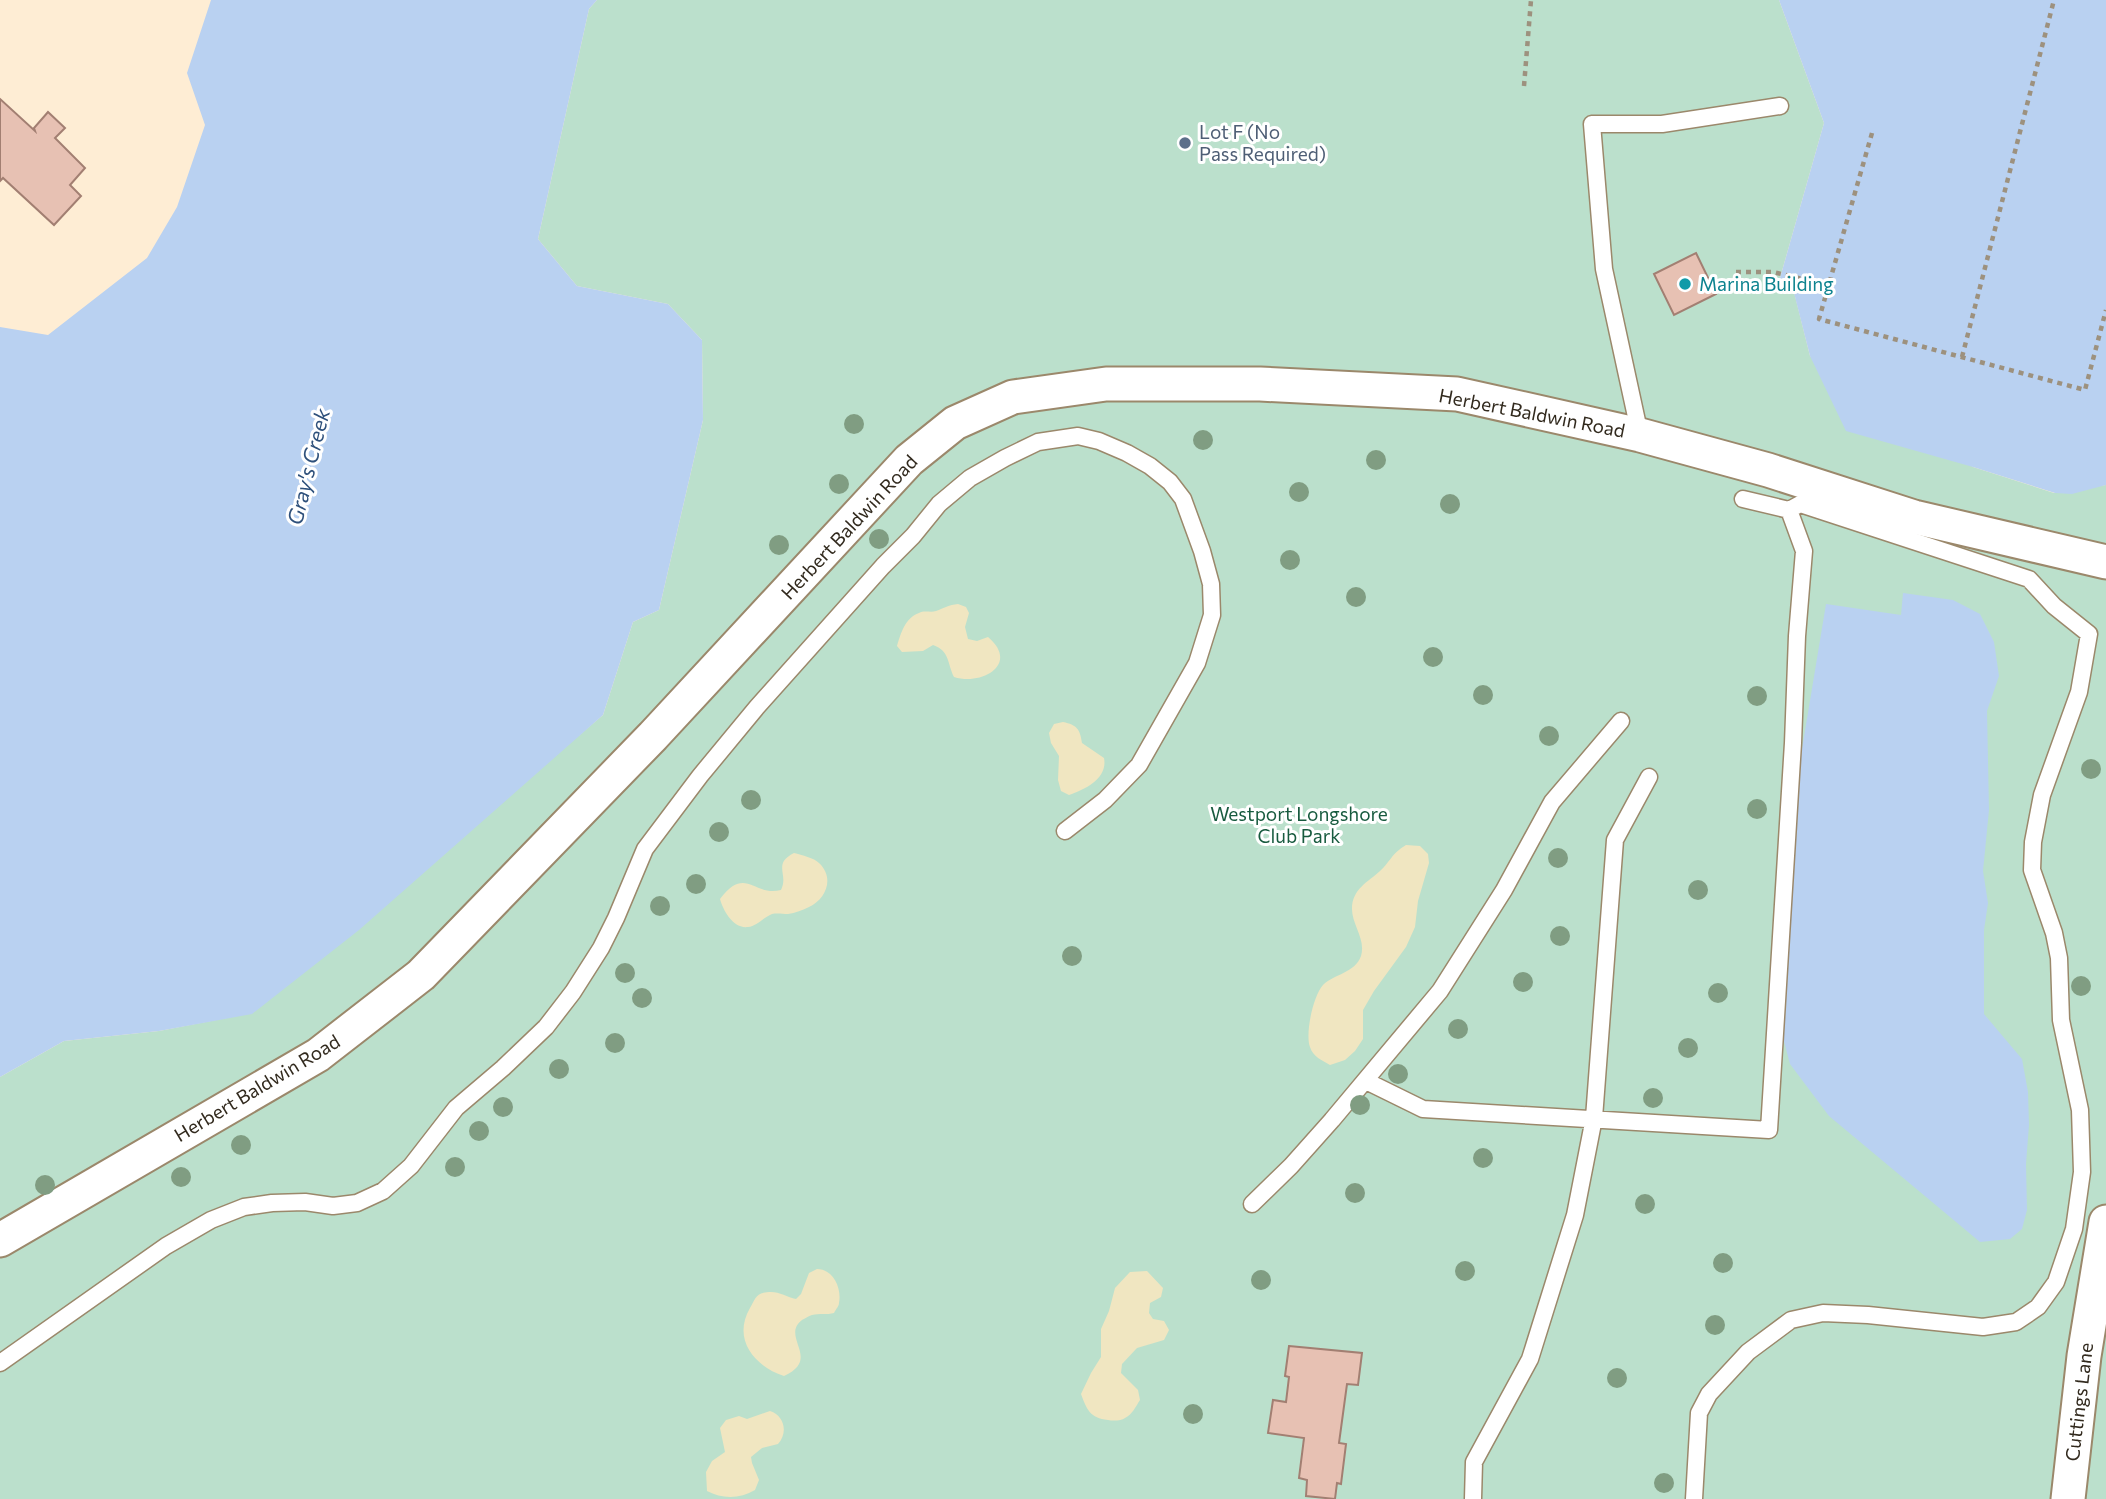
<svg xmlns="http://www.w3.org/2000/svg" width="2106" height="1499" viewBox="0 0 2106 1499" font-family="Commissioner,sans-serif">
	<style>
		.green { fill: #bbe0cc }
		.sand { fill: #f0e6c1 }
		.water { fill: #b9d1f1 }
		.building { fill: #e7c1b3; stroke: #a27f72; stroke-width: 2 }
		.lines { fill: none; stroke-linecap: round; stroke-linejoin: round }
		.lane-casing { stroke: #9b886b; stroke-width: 19 }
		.street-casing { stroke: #9b886b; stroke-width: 37 }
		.path { stroke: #9d917e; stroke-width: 4.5; stroke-dasharray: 5 5; stroke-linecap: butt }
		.lane { stroke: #fff; stroke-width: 16 }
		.street { stroke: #fff; stroke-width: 33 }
		.tree { fill: #809d82 }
		.service-dot { fill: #5c6f8a; stroke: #fff; stroke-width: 2.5 }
		.culture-dot { fill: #0f9aa8; stroke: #fff; stroke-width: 2.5 }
		.labels { text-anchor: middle; stroke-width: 6; stroke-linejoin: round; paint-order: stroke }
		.service-label { font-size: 19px; fill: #4e5e75; stroke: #fff; text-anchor: start }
		.culture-label { font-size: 19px; fill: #0d838f; stroke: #fff; text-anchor: start }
		.street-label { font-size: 19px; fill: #322a1e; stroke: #fff }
		.park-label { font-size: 19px; fill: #185b3f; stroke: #fff }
		.water-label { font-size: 21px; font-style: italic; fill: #2e507b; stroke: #fff }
	</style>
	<rect width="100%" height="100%" fill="#feedd4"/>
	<path class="green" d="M597,0H1779L1824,123L1778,285L1793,288L1810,356L1973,467L2054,493L2106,485V1499H0V1077L64,1041L159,1031L252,1013L603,715L633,622L659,610L703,420L702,340L668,304L577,286L538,239L589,9Z"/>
	<path class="sand" d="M958,604L966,607L969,613L965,627L968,639L977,641L988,637C1020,664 982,686 954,677C947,663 950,651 933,645L923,651L902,652L897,646C901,633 905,618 919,613C924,610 931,613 936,611C944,608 949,605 958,604Z
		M1063,722C1077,725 1080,729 1082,743L1104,758C1108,778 1086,789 1069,795L1061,791L1058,780L1059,756L1051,743L1049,733L1054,724Z
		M1406,845L1420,846L1428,854L1429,863L1418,901L1415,927L1406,947L1374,991L1363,1010V1039L1355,1051L1345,1060L1330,1065C1322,1060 1313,1057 1310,1047C1305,1034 1313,996 1323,985C1334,974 1355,973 1361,956C1366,939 1352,925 1352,909C1352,889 1368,882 1380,871C1391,861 1391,854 1406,845Z
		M794,853C802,855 814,858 819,863C835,878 826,899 809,907C803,910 795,913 788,914C783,914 777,913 772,914C764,917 757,926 748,927C733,929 723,910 720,899C746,865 753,897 781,890C789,874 772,864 794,853Z
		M817,1269C833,1269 842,1288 839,1303C839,1306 836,1309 834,1313C827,1315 819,1313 812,1315C811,1315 802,1320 802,1320C780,1337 822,1359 784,1376C754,1366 732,1339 750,1308C756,1298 755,1293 769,1292C778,1291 787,1297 796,1299L801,1294L809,1273Z
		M1147,1271L1163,1288L1161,1297L1150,1303L1149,1313L1153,1319L1164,1321L1169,1330L1164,1340L1137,1348L1122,1364L1121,1373L1138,1390L1140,1400C1136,1406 1132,1415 1125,1418C1121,1421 1113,1421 1108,1420C1090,1418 1087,1410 1081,1394L1091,1373L1101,1357V1329L1109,1311L1115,1288L1130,1272Z
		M770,1411C785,1416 788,1433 778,1444L762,1448L751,1457L752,1463L759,1480L755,1490C740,1499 722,1499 707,1491L706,1472L712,1461L725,1452L720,1428L726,1420L739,1416L747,1419Z"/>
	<path class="water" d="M211,0H597L589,9L538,239L577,286L668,304L702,340L703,420L659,610L633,622L603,715L359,930L252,1014L159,1031L64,1041L0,1077V327L48,335L147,258L177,207L205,125L187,73Z
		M1779,0H2106V485L2072,494L2055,493L1973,467L1846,431L1810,356L1793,289L1778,285L1824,123Z
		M1903,593L1953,600L1980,614L1994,642L1999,676L1987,711L1989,810L1983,871L1988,903L1984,930V1014L2022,1059L2028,1092L2029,1125L2026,1164L2027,1210L2022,1229L2010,1239L1980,1242L1829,1116L1790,1064L1782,1034L1800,761L1826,604L1901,615Z"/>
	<path class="building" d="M0,99L35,131L34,128L48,112L65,128L55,138L85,168L70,185L81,196L54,225L3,178L0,181Z
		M1696,253L1716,294L1674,315L1654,274Z
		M1289,1346L1362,1353L1358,1385L1347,1384L1339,1443L1346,1444L1341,1484L1337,1483L1335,1499L1306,1496L1307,1480L1299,1478L1304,1438L1268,1433L1273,1400L1286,1402L1289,1377L1285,1376Z"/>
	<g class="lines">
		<g class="lane-casing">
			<path id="lane" d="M1640,435L1604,269L1592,124H1662L1780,106
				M1366,1081L1423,1109L1769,1130L1793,743L1797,636L1804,551L1789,510
				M1252,1204L1291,1166L1332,1120L1440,991L1504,890L1552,802L1621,721
				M0,1363L166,1246L211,1220L244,1207L272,1203L305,1202L333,1206L357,1203L383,1191L411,1166L456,1108L503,1068L546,1027L573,992L601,948L616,918L645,849L700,776L757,707L883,566L913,536L939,504L970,478L1005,458L1038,442L1078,436L1099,441L1127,453L1150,466L1170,482L1183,499L1202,551L1211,584L1212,615L1197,663L1139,765L1105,800L1065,831
				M1473,1499L1474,1462L1530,1359L1575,1215L1594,1118L1615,840L1649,777
				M1694,1499L1699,1413L1709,1394L1748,1352L1791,1320L1823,1313L1868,1315L1983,1327L2016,1322L2038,1307L2056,1282L2074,1229L2082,1172L2080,1110L2061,1020L2059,958L2054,933L2032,870L2033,842L2042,795L2079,692L2089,634L2054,606L2029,579L1800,504L1789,510L1743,499"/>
		</g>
		<g class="street-casing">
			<path id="street" d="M0,1240L318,1055L421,975L653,736L909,460L955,423L1013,397L1106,384H1260L1457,394L1640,435L1768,470L1914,517L2106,562
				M2068,1499L2084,1356L2106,1222"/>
		</g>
		<path class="path" d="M1524,86L1531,0
			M1872,133L1819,319L2085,390L2106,310
			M1736,272H1773L1828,285
			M1962,357L2054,0"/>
		<use href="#lane" class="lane"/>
		<use href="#street" class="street"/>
	</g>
	<g class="tree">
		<circle cx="854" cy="424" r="10"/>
		<circle cx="1203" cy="440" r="10"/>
		<circle cx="1376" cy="460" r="10"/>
		<circle cx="839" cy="484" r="10"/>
		<circle cx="1299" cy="492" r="10"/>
		<circle cx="1450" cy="504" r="10"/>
		<circle cx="879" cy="539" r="10"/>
		<circle cx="779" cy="545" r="10"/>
		<circle cx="1290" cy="560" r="10"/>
		<circle cx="1356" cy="597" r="10"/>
		<circle cx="1433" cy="657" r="10"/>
		<circle cx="1483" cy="695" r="10"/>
		<circle cx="1757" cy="696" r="10"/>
		<circle cx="1549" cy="736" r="10"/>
		<circle cx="2091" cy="769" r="10"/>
		<circle cx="751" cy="800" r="10"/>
		<circle cx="1757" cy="809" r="10"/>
		<circle cx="719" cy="832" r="10"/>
		<circle cx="1558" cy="858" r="10"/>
		<circle cx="696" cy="884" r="10"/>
		<circle cx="1698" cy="890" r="10"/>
		<circle cx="660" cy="906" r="10"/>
		<circle cx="1560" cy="936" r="10"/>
		<circle cx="1072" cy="956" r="10"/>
		<circle cx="625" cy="973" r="10"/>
		<circle cx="1523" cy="982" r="10"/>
		<circle cx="2081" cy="986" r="10"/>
		<circle cx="1718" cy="993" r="10"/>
		<circle cx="642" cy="998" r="10"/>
		<circle cx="1458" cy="1029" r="10"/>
		<circle cx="615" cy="1043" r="10"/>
		<circle cx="1688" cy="1048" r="10"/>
		<circle cx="559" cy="1069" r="10"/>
		<circle cx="1398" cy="1074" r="10"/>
		<circle cx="1653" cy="1098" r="10"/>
		<circle cx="1360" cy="1105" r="10"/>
		<circle cx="503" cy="1107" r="10"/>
		<circle cx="479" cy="1131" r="10"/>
		<circle cx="241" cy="1145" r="10"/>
		<circle cx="1483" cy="1158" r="10"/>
		<circle cx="455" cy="1167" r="10"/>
		<circle cx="181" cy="1177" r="10"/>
		<circle cx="45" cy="1185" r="10"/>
		<circle cx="1355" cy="1193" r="10"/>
		<circle cx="1645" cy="1204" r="10"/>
		<circle cx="1723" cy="1263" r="10"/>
		<circle cx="1465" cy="1271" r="10"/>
		<circle cx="1261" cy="1280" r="10"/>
		<circle cx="1715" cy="1325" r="10"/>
		<circle cx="1617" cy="1378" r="10"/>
		<circle cx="1193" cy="1414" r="10"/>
		<circle cx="1664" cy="1483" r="10"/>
	</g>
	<circle class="service-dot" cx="1185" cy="143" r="7"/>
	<circle class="culture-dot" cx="1685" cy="284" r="7"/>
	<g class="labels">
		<g class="service-label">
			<text x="1199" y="139">Lot F (No<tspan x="1199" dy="22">Pass Required)</tspan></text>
		</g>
		<g class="culture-label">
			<text x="1699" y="291">Marina Building</text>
		</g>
		<g class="street-label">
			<text transform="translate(1532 413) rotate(11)" y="7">Herbert Baldwin Road</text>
			<text transform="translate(849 527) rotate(-47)" y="7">Herbert Baldwin Road</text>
			<text transform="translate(257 1088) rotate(-31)" y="7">Herbert Baldwin Road</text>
			<text transform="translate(2079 1402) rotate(-83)" y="7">Cuttings Lane</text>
		</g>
		<g class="park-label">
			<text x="1299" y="821">Westport Longshore<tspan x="1299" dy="22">Club Park</tspan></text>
		</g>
		<g class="water-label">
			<text transform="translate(309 467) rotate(-76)" y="7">Gray's Creek</text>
		</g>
	</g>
</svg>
